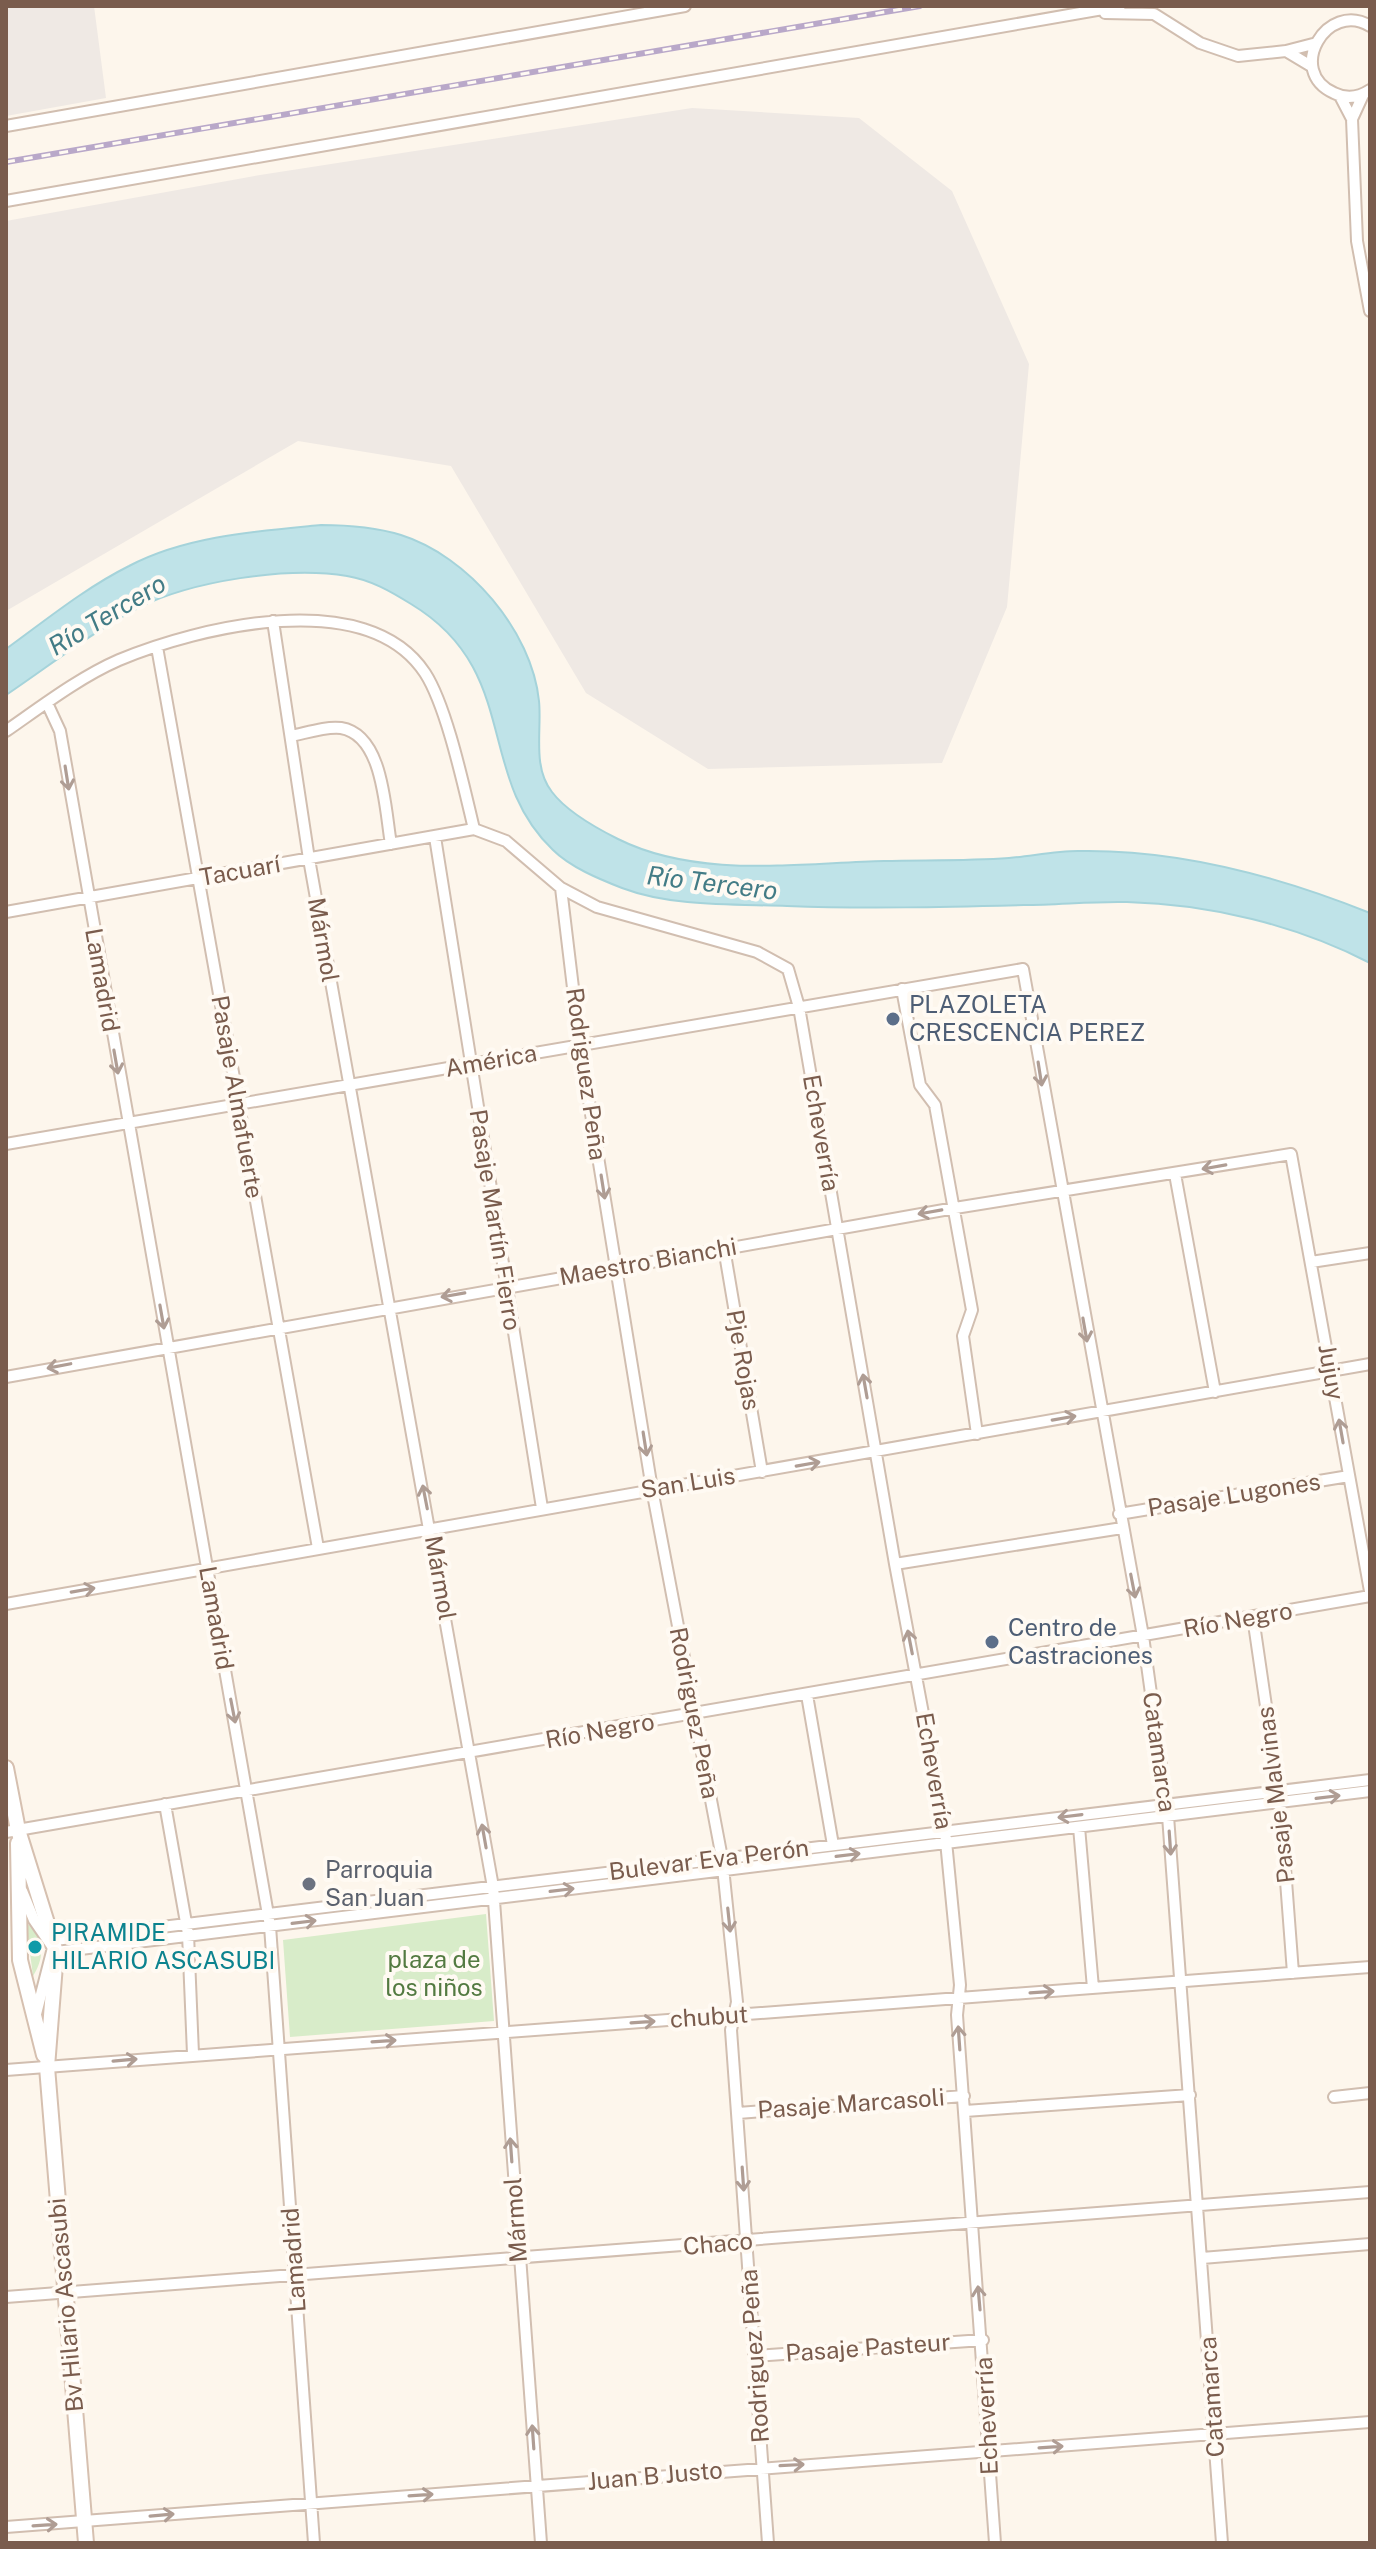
<svg xmlns="http://www.w3.org/2000/svg" width="1376" height="2549" viewBox="0 0 1376 2549" font-family="'Public Sans',sans-serif">
	<style>
		.industrial { fill: #efe9e4 }
		.green { fill: #d8ecc9 }
		.water { fill: #bfe3e8; stroke: #a5d3da; stroke-width: 2 }
		.lines { fill: none; stroke-linecap: round; stroke-linejoin: round }
		.minor-casing { stroke: #d1beb0; stroke-width: 14 }
		.secondary-casing { stroke: #d6c0b0; stroke-width: 18 }
		.minor { stroke: #fff; stroke-width: 10 }
		.secondary { stroke: #fff; stroke-width: 14 }
		.rail-casing { stroke: #b9a8c9; stroke-width: 6 }
		.rail { stroke: #fffaf3; stroke-width: 3; stroke-dasharray: 9; stroke-linecap: butt }
		.oneway { stroke: #af9d94 }
		.service-dot { fill: #5c6f8a; stroke: #fffaf3; stroke-width: 3 }
		.worship-dot { fill: #6b7280; stroke: #fffaf3; stroke-width: 3 }
		.culture-dot { fill: #0f9aa8; stroke: #fffaf3; stroke-width: 3 }
		.labels { text-anchor: middle; stroke-width: 8; stroke-linejoin: round; paint-order: stroke }
		.street-label { font-size: 24px; fill: #7a5c4d; stroke: #fffaf3 }
		.service-label { font-size: 24px; fill: #4e5e75; stroke: #fffaf3; text-anchor: start }
		.worship-label { font-size: 24px; fill: #5b616d; stroke: #fffaf3; text-anchor: start }
		.culture-label { font-size: 24px; fill: #0d838f; stroke: #fffaf3; text-anchor: start }
		.park-label { font-size: 24px; fill: #537a41; stroke: #fffaf3 }
		.water-label { font-size: 26px; font-style: italic; fill: #437c86; stroke: #fffaf3 }
	</style>
	<rect width="100%" height="100%" fill="#fdf6ec"/>
	<path class="industrial" d="M6,6H94L106,98L6,116Z
		M692,108L859,118L952,191L1029,364L1007,607L942,763L708,769L586,693L451,466L298,441L6,611V221L260,175Z"/>
	<path class="green" d="M486,1914L494,2021L290,2037L283,1940Z
		M26,1922C43,1939 46,1955 33,1976Z"/>
	<path class="water" d="M321,525C349,525 375,527 401,535C468,556 532,631 539,701C542,730 532,767 552,792C567,812 596,828 618,839C698,879 798,863 884,861C926,860 967,861 1009,858C1032,856 1055,851 1078,851C1178,849 1278,876 1370,913V963C1296,925 1210,904 1127,902C1093,901 1058,905 1024,905C945,907 866,909 787,906C734,904 672,907 622,888C599,879 570,867 553,850C474,775 522,671 411,604C390,591 371,580 347,576C288,566 191,581 138,608C92,632 49,666 6,695V649C46,620 85,588 129,566C185,536 258,531 321,525Z"/>
	<g class="lines">
		<g class="minor-casing">
			<path id="minor" d="M1105,13L1154,14L1200,43L1238,56L1286,51
				M1370,26C1327,0 1285,71 1334,93C1346,99 1358,98 1370,90
				M1311,66L1286,51L1313,44
				M1340,96L1352,119L1363,95
				M1352,119L1357,241L1370,311
				M6,126L685,6
				M6,201L1120,6
				M273,621L309,859L493,1887L541,2543
				M157,647L318,1548
				M47,703L60,731L270,1926L314,2543
				M6,731C42,706 80,677 119,660C198,627 367,585 425,673C447,707 464,788 474,829
				M291,736C306,733 326,726 341,728C384,735 385,811 391,844
				M474,829L506,841L561,888L597,907L757,952L788,969L799,1007L895,1564L945,1831L960,1985L957,2015L995,2543
				M435,837L542,1508
				M561,888L580,1046L652,1489L722,1858L737,2002L731,2030L768,2543
				M6,912L474,829
				M902,989L920,1085L935,1105L972,1310L963,1336L977,1434
				M6,1144L1023,969L1143,1636L1168,1816L1222,2543
				M1175,1174L1215,1392
				M724,1248L762,1472
				M1311,1262L1370,1253
				M6,1377L955,1208L1291,1154L1370,1591
				M1119,1514L1349,1476
				M895,1564L1122,1528
				M6,1604L1370,1364
				M1253,1617L1280,1802L1293,1973
				M807,1695L833,1845
				M165,1804L188,1934L193,2054
				M1079,1827L1093,1988
				M6,1832L1370,1596
				M22,1891L34,1920L56,1952L1370,1791
				M36,2014L55,1940L1370,1780
				M6,2070L1370,1967
				M1334,2097L1370,2093
				M965,2111L1190,2095
				M738,2113L964,2096
				M1202,2258L1370,2244
				M6,2297L1370,2192
				M754,2356L983,2340
				M6,2527L1370,2422"/>
		</g>
		<g class="secondary-casing">
			<path id="secondary" d="M6,1768L18,1830L56,1952L47,2067L86,2543
				M18,1843L20,1960L44,2055"/>
		</g>
		<use href="#minor" class="minor"/>
		<use href="#secondary" class="secondary"/>
		<g class="rail-casing">
			<path id="rail" d="M6,162L920,6"/>
		</g>
		<use href="#rail" class="rail"/>
	</g>
	<defs><path id="oneway-shaft" d="M-6 0H5M1.5-3L5.5 0L1.5 3" fill="none" stroke-width="1.6" stroke-linecap="round" stroke-linejoin="round" transform="scale(2)"/></defs>
	<g class="oneway">
		<use href="#oneway-shaft" transform="translate(67 778) rotate(81)"/>
		<use href="#oneway-shaft" transform="translate(116 1062) rotate(80)"/>
		<use href="#oneway-shaft" transform="translate(1040 1074) rotate(81)"/>
		<use href="#oneway-shaft" transform="translate(1214 1167) rotate(170)"/>
		<use href="#oneway-shaft" transform="translate(603 1187) rotate(81)"/>
		<use href="#oneway-shaft" transform="translate(930 1212) rotate(170)"/>
		<use href="#oneway-shaft" transform="translate(453 1295) rotate(170)"/>
		<use href="#oneway-shaft" transform="translate(162 1317) rotate(80)"/>
		<use href="#oneway-shaft" transform="translate(1085 1330) rotate(80)"/>
		<use href="#oneway-shaft" transform="translate(59 1366) rotate(169)"/>
		<use href="#oneway-shaft" transform="translate(865 1386) rotate(-100)"/>
		<use href="#oneway-shaft" transform="translate(1064 1418) rotate(-10)"/>
		<use href="#oneway-shaft" transform="translate(1341 1431) rotate(-100)"/>
		<use href="#oneway-shaft" transform="translate(645 1444) rotate(81)"/>
		<use href="#oneway-shaft" transform="translate(808 1464) rotate(-10)"/>
		<use href="#oneway-shaft" transform="translate(425 1497) rotate(-101)"/>
		<use href="#oneway-shaft" transform="translate(1133 1586) rotate(79)"/>
		<use href="#oneway-shaft" transform="translate(83 1590) rotate(-10)"/>
		<use href="#oneway-shaft" transform="translate(910 1642) rotate(-101)"/>
		<use href="#oneway-shaft" transform="translate(233 1711) rotate(79)"/>
		<use href="#oneway-shaft" transform="translate(1328 1797) rotate(-7)"/>
		<use href="#oneway-shaft" transform="translate(1070 1816) rotate(173)"/>
		<use href="#oneway-shaft" transform="translate(484 1836) rotate(-100)"/>
		<use href="#oneway-shaft" transform="translate(1170 1843) rotate(86)"/>
		<use href="#oneway-shaft" transform="translate(848 1855) rotate(-7)"/>
		<use href="#oneway-shaft" transform="translate(562 1890) rotate(-7)"/>
		<use href="#oneway-shaft" transform="translate(729 1920) rotate(84)"/>
		<use href="#oneway-shaft" transform="translate(304 1922) rotate(-7)"/>
		<use href="#oneway-shaft" transform="translate(1042 1992) rotate(-4)"/>
		<use href="#oneway-shaft" transform="translate(643 2022) rotate(-4)"/>
		<use href="#oneway-shaft" transform="translate(959 2038) rotate(-94)"/>
		<use href="#oneway-shaft" transform="translate(384 2041) rotate(-4)"/>
		<use href="#oneway-shaft" transform="translate(125 2060) rotate(-5)"/>
		<use href="#oneway-shaft" transform="translate(511 2150) rotate(-94)"/>
		<use href="#oneway-shaft" transform="translate(743 2179) rotate(86)"/>
		<use href="#oneway-shaft" transform="translate(979 2298) rotate(-95)"/>
		<use href="#oneway-shaft" transform="translate(533 2437) rotate(-94)"/>
		<use href="#oneway-shaft" transform="translate(1051 2447) rotate(-4)"/>
		<use href="#oneway-shaft" transform="translate(792 2465) rotate(-3)"/>
		<use href="#oneway-shaft" transform="translate(421 2495) rotate(-4)"/>
		<use href="#oneway-shaft" transform="translate(162 2515) rotate(-5)"/>
		<use href="#oneway-shaft" transform="translate(45 2525) rotate(-4)"/>
	</g>
	<g class="service-dot">
		<circle cx="893" cy="1019" r="8"/>
		<circle cx="992" cy="1642" r="8"/>
	</g>
	<circle class="worship-dot" cx="309" cy="1884" r="8"/>
	<circle class="culture-dot" cx="35" cy="1947" r="8"/>
	<g class="labels">
		<g class="street-label">
			<text transform="translate(240 871) rotate(-10)" y="8">Tacuarí</text>
			<text transform="translate(323 940) rotate(80)" y="8">Mármol</text>
			<text transform="translate(102 980) rotate(80)" y="8">Lamadrid</text>
			<text transform="translate(491 1061) rotate(-10)" y="8">América</text>
			<text transform="translate(586 1074) rotate(82)" y="8">Rodriguez Peña</text>
			<text transform="translate(237 1097) rotate(80)" y="8">Pasaje Almafuerte</text>
			<text transform="translate(821 1133) rotate(80)" y="8">Echeverría</text>
			<text transform="translate(495 1220) rotate(81)" y="8">Pasaje Martín Fierro</text>
			<text transform="translate(648 1262) rotate(-10)" y="8">Maestro Bianchi</text>
			<text transform="translate(743 1360) rotate(80)" y="8">Pje Rojas</text>
			<text transform="translate(1331 1372) rotate(80)" y="8">Jujuy</text>
			<text transform="translate(688 1483) rotate(-9)" y="8">San Luis</text>
			<text transform="translate(1234 1495) rotate(-9)" y="8">Pasaje Lugones</text>
			<text transform="translate(440 1578) rotate(80)" y="8">Mármol</text>
			<text transform="translate(216 1618) rotate(80)" y="8">Lamadrid</text>
			<text transform="translate(1238 1620) rotate(-10)" y="8">Río Negro</text>
			<text transform="translate(694 1713) rotate(79)" y="8">Rodriguez Peña</text>
			<text transform="translate(600 1731) rotate(-10)" y="8">Río Negro</text>
			<text transform="translate(1159 1752) rotate(82)" y="8">Catamarca</text>
			<text transform="translate(934 1771) rotate(80)" y="8">Echeverría</text>
			<text transform="translate(1276 1795) rotate(-97)" y="8">Pasaje Malvinas</text>
			<text transform="translate(709 1860) rotate(-7)" y="8">Bulevar Eva Perón</text>
			<text transform="translate(709 2017) rotate(-4)" y="8">chubut</text>
			<text transform="translate(851 2104) rotate(-4)" y="8">Pasaje Marcasoli</text>
			<text transform="translate(516 2220) rotate(-94)" y="8">Mármol</text>
			<text transform="translate(718 2244) rotate(-5)" y="8">Chaco</text>
			<text transform="translate(294 2260) rotate(-94)" y="8">Lamadrid</text>
			<text transform="translate(66 2305) rotate(-95)" y="8">Bv Hilario Ascasubi</text>
			<text transform="translate(868 2348) rotate(-4)" y="8">Pasaje Pasteur</text>
			<text transform="translate(755 2356) rotate(-94)" y="8">Rodriguez Peña</text>
			<text transform="translate(1212 2397) rotate(-94)" y="8">Catamarca</text>
			<text transform="translate(987 2416) rotate(-93)" y="8">Echeverría</text>
			<text transform="translate(655 2476) rotate(-5)" y="8">Juan B Justo</text>
		</g>
		<g class="service-label">
			<text x="909" y="1013">PLAZOLETA<tspan x="909" dy="28">CRESCENCIA PEREZ</tspan></text>
			<text x="1008" y="1636">Centro de<tspan x="1008" dy="28">Castraciones</tspan></text>
		</g>
		<g class="worship-label">
			<text x="325" y="1878">Parroquia<tspan x="325" dy="28">San Juan</tspan></text>
		</g>
		<g class="culture-label">
			<text x="51" y="1941">PIRAMIDE<tspan x="51" dy="28">HILARIO ASCASUBI</tspan></text>
		</g>
		<g class="park-label">
			<text x="434" y="1968">plaza de<tspan x="434" dy="28">los niños</tspan></text>
		</g>
		<g class="water-label">
			<text transform="translate(107 615) rotate(-31)" y="9">Río Tercero</text>
			<text transform="translate(712 883) rotate(7)" y="9">Río Tercero</text>
		</g>
	</g>
	<rect width="1376" height="2549" fill="none" stroke="#7a5c4d" stroke-width="16"/>
</svg>
